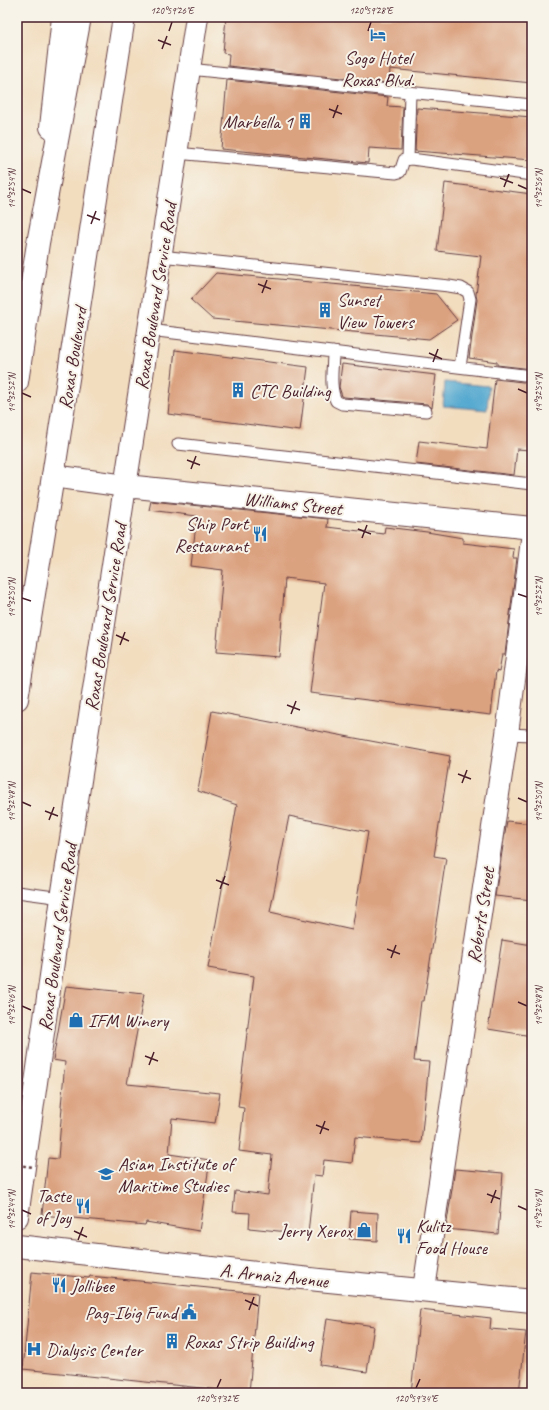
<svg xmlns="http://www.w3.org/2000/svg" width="549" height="1410" viewBox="0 0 549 1410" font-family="Caveat,sans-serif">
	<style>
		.water { fill: #54a9d0; stroke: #4f647e }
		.building { fill: #dba280; fill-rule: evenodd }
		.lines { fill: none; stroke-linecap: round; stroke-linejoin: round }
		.lane-casing { stroke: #633c41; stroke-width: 13 }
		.street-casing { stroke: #633c41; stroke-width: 24 }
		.secondary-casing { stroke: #633c41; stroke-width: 24 }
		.primary-casing { stroke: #633c41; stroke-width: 24 }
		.highway-casing { stroke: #633c41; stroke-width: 24 }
		.lane { stroke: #fff; stroke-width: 11 }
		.street { stroke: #fff; stroke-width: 22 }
		.secondary { stroke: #fff; stroke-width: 22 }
		.primary { stroke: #fff; stroke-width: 22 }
		.highway { stroke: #fff; stroke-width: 22 }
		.path-bridge { stroke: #633c41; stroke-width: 2.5; stroke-dasharray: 3 3; stroke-linecap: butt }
		.ticks { fill: none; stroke: #4a1f2b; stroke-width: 1.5 }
		.labels { text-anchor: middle; stroke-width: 4; stroke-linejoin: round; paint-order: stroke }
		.poi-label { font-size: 19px; fill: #4a1f2b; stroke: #f7f3e8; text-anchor: start }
		.street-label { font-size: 19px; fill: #4a1f2b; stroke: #f7f3e8 }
		.neatline { fill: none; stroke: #4a1f2b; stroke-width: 1.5 }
		.ticks-label { font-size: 10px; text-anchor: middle; fill: #4a1f2b }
	</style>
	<rect width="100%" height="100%" fill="#f7f3e8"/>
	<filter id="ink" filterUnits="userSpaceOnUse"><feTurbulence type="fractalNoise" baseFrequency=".025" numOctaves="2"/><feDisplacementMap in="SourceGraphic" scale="8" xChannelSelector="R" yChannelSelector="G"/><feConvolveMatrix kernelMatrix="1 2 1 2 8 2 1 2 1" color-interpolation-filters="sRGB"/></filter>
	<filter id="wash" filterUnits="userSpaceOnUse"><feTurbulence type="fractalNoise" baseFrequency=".012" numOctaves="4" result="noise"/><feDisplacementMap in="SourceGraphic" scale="16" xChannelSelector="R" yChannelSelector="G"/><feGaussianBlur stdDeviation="0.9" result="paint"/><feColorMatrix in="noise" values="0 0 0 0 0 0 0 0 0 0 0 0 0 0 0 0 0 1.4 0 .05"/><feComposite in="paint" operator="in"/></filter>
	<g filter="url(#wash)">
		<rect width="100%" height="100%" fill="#f2ddbf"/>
		<path class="water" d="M445,382L489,386L487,410L443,406Z"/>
		<g id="blocks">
			<path class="building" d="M226,17H532V83L390,69L389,83L228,66L229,54L223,53Z
				M227,80L388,97L387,106L403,107L401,150L369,148L368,163L221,149Z
				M417,108L532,117V160L415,151Z
				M445,183L532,194V369L497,365V362L469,358L477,300L476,295L481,256L437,251Z
				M216,273L436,294L457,320L429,339L212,319L191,300Z
				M175,350L308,367L300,431L168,414Z
				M342,364L436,375L432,408L427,404L344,397L342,396L339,387Z
				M495,379L532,383V429L530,450L517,449L514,475L416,464L419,441L487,449Z
				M151,501L328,519L327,527L384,534L385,527L427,532L463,538V543L514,549L513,558H517L505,654H502L499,672L496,671L491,715L310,693L324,583L285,578L279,657L216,652L223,570L191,566L197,516L149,510Z
				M212,711L450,756L434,856L446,858L424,1001H421L414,1061L429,1062L421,1143L355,1137L352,1163L324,1160L322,1176L314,1175L308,1234L249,1228L250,1213L233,1212L235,1191L268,1195L272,1155L239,1151L244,1108L238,1107L254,976L208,968L237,805L198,791ZM289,816L368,832L352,930L270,912Z
				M507,821L532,824V900L495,896Z
				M502,940L532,945V1036L488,1029Z
				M66,986L144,994L127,1084L220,1093L215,1123L172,1118L169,1154L210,1160L199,1231L146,1222L145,1225L42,1215L48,1158L58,1159L62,1107H61L65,1062L53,1060Z
				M455,1169L503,1173L498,1234L446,1229Z
				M351,1211L378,1213L377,1241L349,1239Z
				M32,1272L89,1278L90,1276L258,1293L249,1393L23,1369Z
				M420,1310L491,1318L490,1329L526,1332L519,1393H411Z
				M327,1319L374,1326L367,1372L320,1365Z"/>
		</g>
	</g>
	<g filter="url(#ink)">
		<use href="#blocks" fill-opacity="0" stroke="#633c41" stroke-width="1"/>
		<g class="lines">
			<g class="lane-casing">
				<path id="lane" d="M189,69L532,105
					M176,153L396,173L400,172L404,160L411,159L532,175
					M408,159L410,93
					M160,256L449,286L461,288L468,292L470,299L460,367
					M149,330L532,376
					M333,352C333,368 329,386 336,401L342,404L426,411
					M178,444L532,484
					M507,734L532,735
					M17,892L62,898"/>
			</g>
			<g class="street-casing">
				<path id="street" d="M53,476L126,486L532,528
					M17,1217L62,898L197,17
					M424,1289L507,734L532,540"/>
			</g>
			<g class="secondary-casing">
				<path id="secondary" d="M17,1246L319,1280L532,1301"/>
			</g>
			<g class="primary-casing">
				<path id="primary" d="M51,127L63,17"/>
			</g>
			<g class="highway-casing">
				<path id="highway" d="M17,382L38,243L80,17
					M17,699L53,476L124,17"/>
			</g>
			<use href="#lane" class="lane"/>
			<use href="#street" class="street"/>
			<use href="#secondary" class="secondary"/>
			<use href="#primary" class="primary"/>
			<use href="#highway" class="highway"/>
			<path class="path-bridge" d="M17,1165L33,1167"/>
		</g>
	</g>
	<path class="ticks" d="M169,31L172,22M368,31L371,22M158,40L171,45M162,49L167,36M329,109L342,114M333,118L338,105M500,178L513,183M518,185L527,189M504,187L509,174M22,189L31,193M87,215L100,220M91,224L96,211M258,284L271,289M262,293L267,280M429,353L442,359M433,362L438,349M518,389L527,393M22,393L31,397M187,460L200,465M191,469L196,456M358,529L371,534M362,538L367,525M518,594L527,597M22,598L31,601M116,635L129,641M120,645L125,632M287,705L300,710M291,714L296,701M458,774L471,779M462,783L467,770M518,798L527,802M22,802L31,806M45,811L58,816M49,820L54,807M216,880L229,885M220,889L225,876M387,949L400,954M391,958L396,945M518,1002L527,1006M22,1006L31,1010M145,1056L158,1061M149,1065L154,1052M316,1125L329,1130M320,1134L325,1121M487,1194L500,1199M491,1203L496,1190M518,1206L527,1210M22,1210L31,1214M74,1231L87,1237M78,1240L83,1227M245,1300L258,1306M249,1310L254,1297M217,1388L221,1379M416,1388L420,1379"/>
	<defs>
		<g id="hotel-bare" transform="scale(1.2)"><path d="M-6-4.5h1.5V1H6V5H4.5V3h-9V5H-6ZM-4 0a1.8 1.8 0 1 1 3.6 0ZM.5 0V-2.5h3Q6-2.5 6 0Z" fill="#1f6fb2" stroke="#f7f3e8" stroke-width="2.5" paint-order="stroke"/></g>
		<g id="building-bare" transform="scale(1.2)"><path d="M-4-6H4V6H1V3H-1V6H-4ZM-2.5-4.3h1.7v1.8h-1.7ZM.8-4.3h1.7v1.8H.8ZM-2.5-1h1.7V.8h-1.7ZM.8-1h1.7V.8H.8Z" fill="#1f6fb2" stroke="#f7f3e8" stroke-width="2.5" paint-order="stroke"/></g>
		<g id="restaurant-bare" transform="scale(1.2)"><path d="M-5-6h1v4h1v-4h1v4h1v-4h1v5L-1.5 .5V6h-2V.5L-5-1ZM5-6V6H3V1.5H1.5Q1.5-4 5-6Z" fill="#1f6fb2" stroke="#f7f3e8" stroke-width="2.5" paint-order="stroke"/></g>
		<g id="shop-bare" transform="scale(1.2)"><path d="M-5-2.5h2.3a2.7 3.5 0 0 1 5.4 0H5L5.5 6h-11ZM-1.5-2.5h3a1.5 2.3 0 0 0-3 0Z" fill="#1f6fb2" stroke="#f7f3e8" stroke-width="2.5" paint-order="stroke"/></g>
		<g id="university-bare" transform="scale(1.2)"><path d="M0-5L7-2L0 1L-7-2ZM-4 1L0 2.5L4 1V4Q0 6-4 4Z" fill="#1f6fb2" stroke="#f7f3e8" stroke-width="2.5" paint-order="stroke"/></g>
		<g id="civic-bare" transform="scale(1.2)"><path d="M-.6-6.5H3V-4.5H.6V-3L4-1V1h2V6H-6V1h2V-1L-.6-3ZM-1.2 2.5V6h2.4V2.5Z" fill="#1f6fb2" stroke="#f7f3e8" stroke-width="2.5" paint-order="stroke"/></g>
		<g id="hospital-bare" transform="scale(1.2)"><path d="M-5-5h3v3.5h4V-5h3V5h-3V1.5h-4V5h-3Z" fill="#1f6fb2" stroke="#f7f3e8" stroke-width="2.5" paint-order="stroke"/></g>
	</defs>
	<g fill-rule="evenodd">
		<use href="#hotel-bare" x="378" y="35"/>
		<use href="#building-bare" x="305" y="121"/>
		<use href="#building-bare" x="325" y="310"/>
		<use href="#building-bare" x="238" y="390"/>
		<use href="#restaurant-bare" x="260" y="534"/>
		<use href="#shop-bare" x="76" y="1020"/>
		<use href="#university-bare" x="106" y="1174"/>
		<use href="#restaurant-bare" x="83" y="1206"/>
		<use href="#shop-bare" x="364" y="1230"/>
		<use href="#restaurant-bare" x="404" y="1236"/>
		<use href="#restaurant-bare" x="59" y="1285"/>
		<use href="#civic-bare" x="189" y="1312"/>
		<use href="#building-bare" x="172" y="1341"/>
		<use href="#hospital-bare" x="34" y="1349"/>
	</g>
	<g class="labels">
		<g class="poi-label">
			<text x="378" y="64" text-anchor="middle">Sogo Hotel<tspan x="378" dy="22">Roxas Blvd.</tspan></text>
			<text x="293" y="128" text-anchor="end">Marbella 1</text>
			<text x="337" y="306">Sunset<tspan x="337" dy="22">View Towers</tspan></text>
			<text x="250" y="397">CTC Building</text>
			<text x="248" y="530" text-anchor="end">Ship Port<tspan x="248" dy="22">Restaurant</tspan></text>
			<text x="88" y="1027">IFM Winery</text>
			<text x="118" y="1170">Asian Institute of<tspan x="118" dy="22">Maritime Studies</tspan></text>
			<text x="71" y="1202" text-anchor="end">Taste<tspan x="71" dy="22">of Joy</tspan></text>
			<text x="416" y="1232">Kulitz<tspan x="416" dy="22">Food House</tspan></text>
			<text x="352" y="1237" text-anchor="end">Jerry Xerox</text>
			<text x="71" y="1292">Jollibee</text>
			<text x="177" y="1319" text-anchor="end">Pag-Ibig Fund</text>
			<text x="184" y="1348">Roxas Strip Building</text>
			<text x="46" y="1356">Dialysis Center</text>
		</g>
		<g class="street-label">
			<text transform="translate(155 296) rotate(-81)" y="7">Roxas Boulevard Service Road</text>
			<text transform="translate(72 358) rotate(-81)" y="7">Roxas Boulevard</text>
			<text transform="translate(293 503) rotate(6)" y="7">Williams Street</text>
			<text transform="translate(105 617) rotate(-81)" y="7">Roxas Boulevard Service Road</text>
			<text transform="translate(480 915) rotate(-81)" y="7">Roberts Street</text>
			<text transform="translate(57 937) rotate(-82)" y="7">Roxas Boulevard Service Road</text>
			<text transform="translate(274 1275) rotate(6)" y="7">A. Arnaiz Avenue</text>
		</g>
	</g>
	<rect width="549" height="1410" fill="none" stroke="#f7f3e8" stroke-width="44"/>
	<rect x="22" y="22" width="505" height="1366" class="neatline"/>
	<g class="ticks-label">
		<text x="172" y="14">120°59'26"E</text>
		<text x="371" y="14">120°59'28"E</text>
		<text transform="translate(538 189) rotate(-90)" y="4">14°32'56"N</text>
		<text transform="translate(11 189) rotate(-90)" y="4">14°32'54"N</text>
		<text transform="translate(538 393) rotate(-90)" y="4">14°32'54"N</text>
		<text transform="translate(11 393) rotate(-90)" y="4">14°32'52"N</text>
		<text transform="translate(538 597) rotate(-90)" y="4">14°32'52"N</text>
		<text transform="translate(11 598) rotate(-90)" y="4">14°32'50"N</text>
		<text transform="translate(538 802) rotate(-90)" y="4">14°32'50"N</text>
		<text transform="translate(11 802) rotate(-90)" y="4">14°32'48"N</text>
		<text transform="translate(538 1006) rotate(-90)" y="4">14°32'48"N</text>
		<text transform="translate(11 1006) rotate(-90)" y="4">14°32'46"N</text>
		<text transform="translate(538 1210) rotate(-90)" y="4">14°32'46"N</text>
		<text transform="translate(11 1210) rotate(-90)" y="4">14°32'44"N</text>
		<text x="217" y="1402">120°59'32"E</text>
		<text x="416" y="1402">120°59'34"E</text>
	</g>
</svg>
